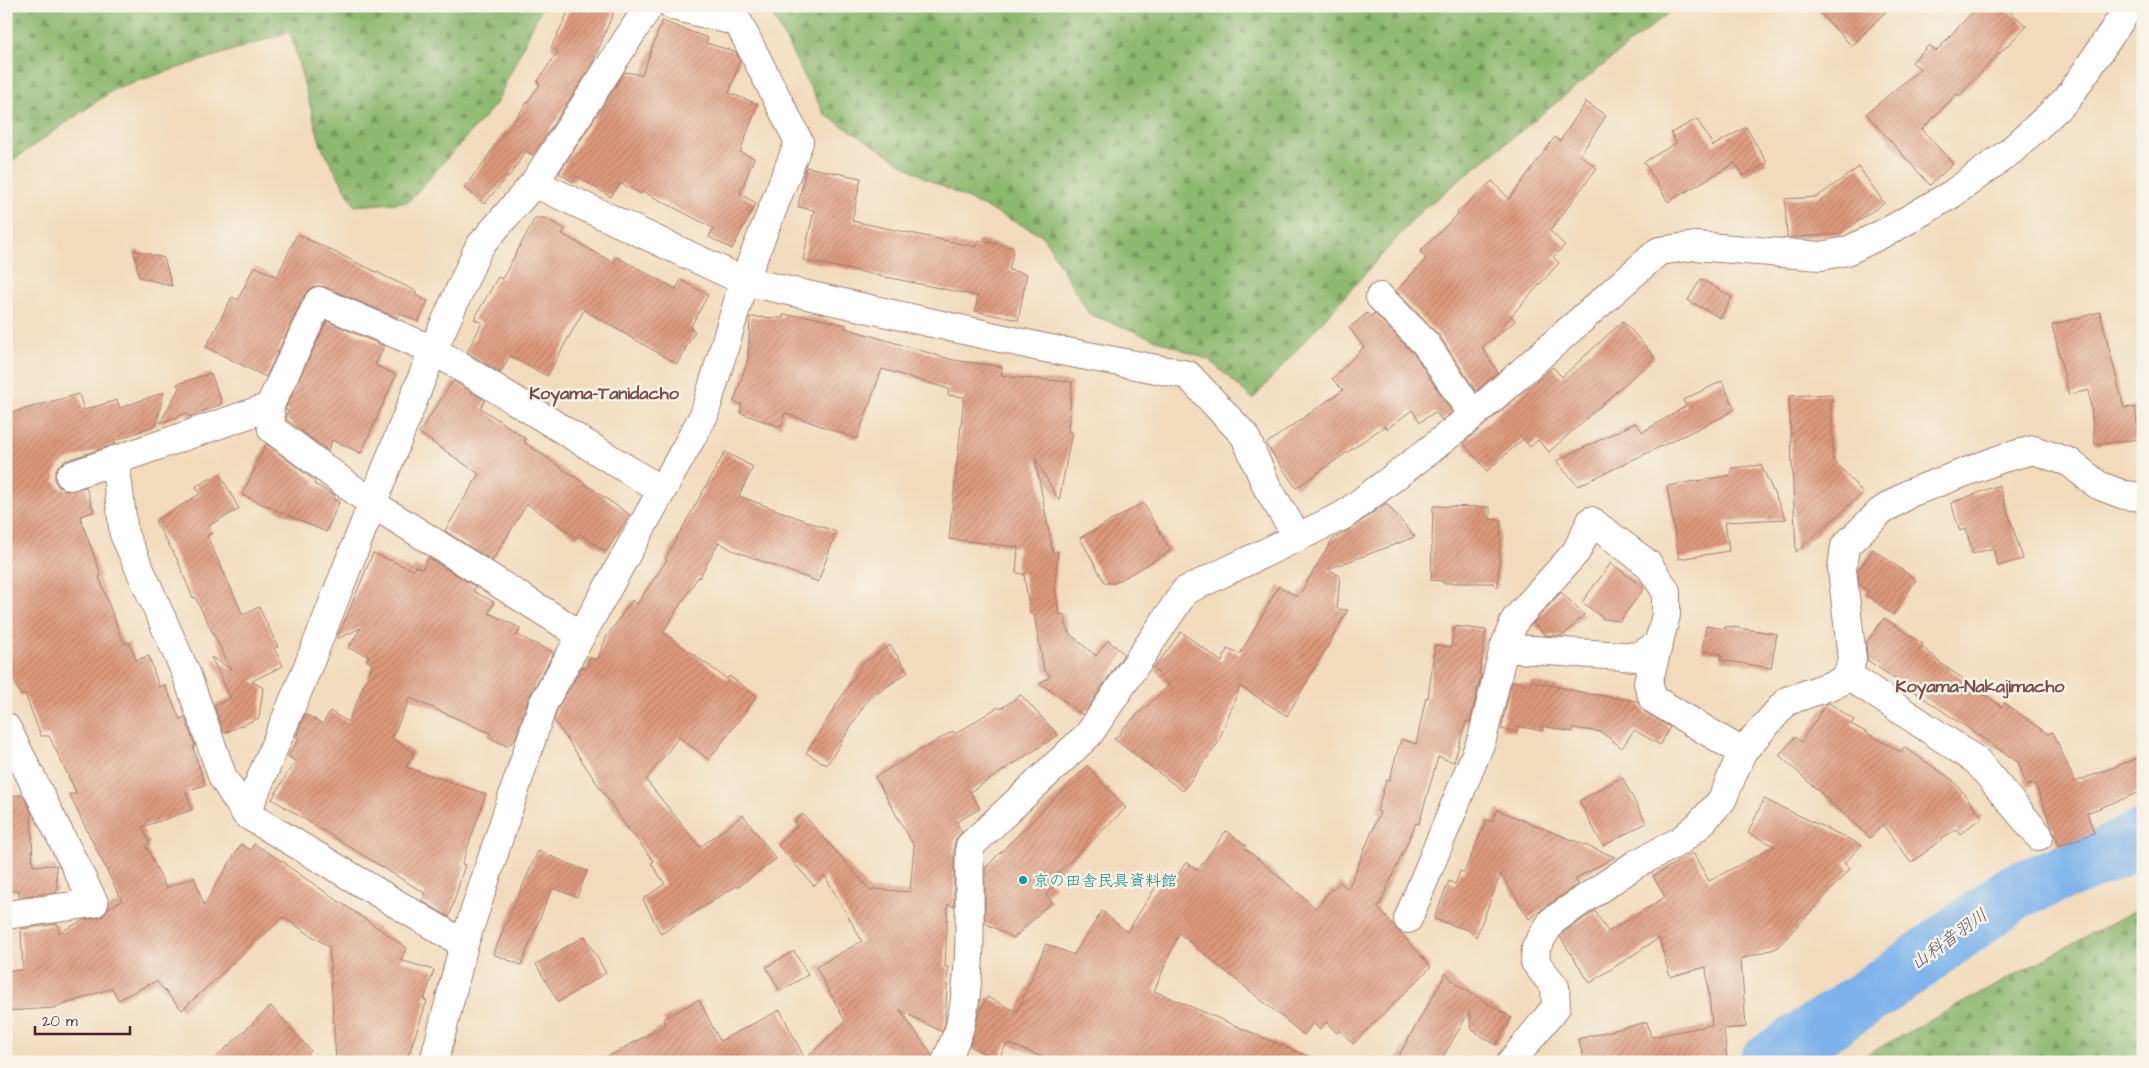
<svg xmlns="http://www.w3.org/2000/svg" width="2149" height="1068" viewBox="0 0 2149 1068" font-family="'Architects Daughter','Klee One',sans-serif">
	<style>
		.forest { fill: url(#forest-firs); stroke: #6c6c4e }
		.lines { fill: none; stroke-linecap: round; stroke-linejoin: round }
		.river { stroke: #7db2eb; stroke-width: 56 }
		.building { fill: url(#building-hatch) }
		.minor-casing { stroke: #9e7d73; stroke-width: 30 }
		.minor { stroke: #fff; stroke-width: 28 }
		.culture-dot { fill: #0f9aa8; stroke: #f7f3e8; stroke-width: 2 }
		.labels { text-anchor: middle; stroke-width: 5; stroke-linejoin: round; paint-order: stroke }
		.culture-label { font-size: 16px; fill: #0d838f; stroke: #f7f3e8; text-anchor: start }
		.neighbourhood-label { font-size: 18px; font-weight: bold; fill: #7e4a48; stroke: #f7f3e8 }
		.water-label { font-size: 18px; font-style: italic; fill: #5c526e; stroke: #f7f3e8 }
	</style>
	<defs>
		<pattern id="forest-firs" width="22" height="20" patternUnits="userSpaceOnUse" patternTransform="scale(1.25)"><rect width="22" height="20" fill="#8db870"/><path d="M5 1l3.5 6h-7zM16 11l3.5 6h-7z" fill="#75955c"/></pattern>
		<pattern id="building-hatch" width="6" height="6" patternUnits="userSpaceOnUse" patternTransform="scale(1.25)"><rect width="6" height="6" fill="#de9a7d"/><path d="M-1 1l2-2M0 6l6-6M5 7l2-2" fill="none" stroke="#b67d67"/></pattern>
	</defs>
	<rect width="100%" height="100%" fill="#f7f3e8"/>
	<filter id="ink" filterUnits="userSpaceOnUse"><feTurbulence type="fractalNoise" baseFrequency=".02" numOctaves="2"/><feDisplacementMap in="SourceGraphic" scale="10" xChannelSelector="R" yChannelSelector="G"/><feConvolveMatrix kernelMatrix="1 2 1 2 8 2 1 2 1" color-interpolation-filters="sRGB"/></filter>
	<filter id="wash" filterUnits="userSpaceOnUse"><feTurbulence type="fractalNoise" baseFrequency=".0096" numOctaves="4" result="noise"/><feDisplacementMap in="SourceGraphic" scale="20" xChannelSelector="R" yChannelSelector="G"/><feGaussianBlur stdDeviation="1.12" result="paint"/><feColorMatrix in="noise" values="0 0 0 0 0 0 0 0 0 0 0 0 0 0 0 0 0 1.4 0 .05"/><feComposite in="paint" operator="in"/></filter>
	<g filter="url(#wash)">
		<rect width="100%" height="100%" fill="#f2dbbb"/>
		<path class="forest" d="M6,6H542L496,104L408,202L355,206L321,146L290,32L116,88L6,165Z
			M768,6H1677L1421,211L1253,399L1209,360L1089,314L1042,235L925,178L824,114Z
			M2143,906V1062H1853L1860,1058Z"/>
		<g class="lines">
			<path class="river" d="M1767,1062L1890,982L2016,891L2098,859L2143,837"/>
		</g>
		<g id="blocks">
			<path class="building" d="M571,6H616L591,67L533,155L526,151L508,178L507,177L484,204L464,187L482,165L505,130L507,131L540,84L537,82L558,51L551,48Z
				M1813,6H1891L1852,46Z
				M1978,6H2004L2026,26L1959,96L1957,94L1922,129L1953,164L1930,185L1866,114L1920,69L1912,62L1929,45L1936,51Z
				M662,21L708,38L706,43L736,52L740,60L729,93L758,104L740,152L754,158L740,194L756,203L732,249L709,237L713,228L642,191L641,194L620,183L611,197L576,176L573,182L559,173L625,72L642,75Z
				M1586,102L1606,116L1580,155L1597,168L1550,231L1565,245L1553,257L1559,263L1511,316L1515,321L1482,347L1498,372L1476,391L1439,335L1396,291L1426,259L1420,252L1458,214L1457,212L1492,181L1509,199L1555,137L1560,141Z
				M1697,119L1713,146L1746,127L1767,163L1743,176L1735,163L1668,202L1644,162L1676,143L1671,133Z
				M806,167L861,178L852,221L977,247L978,240L1014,248L1009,270L1027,274L1018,320L975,311L978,296L803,260L814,210L798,207Z
				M1859,167L1884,203L1840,234L1787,238L1785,199L1817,197Z
				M535,218H545L565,229L562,234L614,263L617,257L676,289L681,280L708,295L690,328L695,331L677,364L584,310L547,376L510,356L500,373L467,352L482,323L474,319L498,277L502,279Z
				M297,234L416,291L415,294L428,301L418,322L399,313L397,318L325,287L317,286L310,289L305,294L266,377L206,347L232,297L238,300L254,266L277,277Z
				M134,250L164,258L172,286L139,277Z
				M1701,279L1732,297L1720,318L1688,300Z
				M2100,312L2124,408L2135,407L2139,439L2095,445L2089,390L2069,395L2052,325Z
				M1367,313L1371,317L1374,313L1414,354L1452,412L1442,420L1435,412L1420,422L1412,410L1387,429L1385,426L1296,488L1266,444L1343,390L1332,379L1364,347L1349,328Z
				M783,315L807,316L846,325L845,328L953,360L1002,367L1001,375L1011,377L1072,382L1068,431L1072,432L1059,501L1035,458L1053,553L1058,551L1055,585L1059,615L1064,614L1068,632L1096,656L1108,640L1124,654L1083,715L1040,683L1051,676L1044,670L1034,614H1030L1024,574L1016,573L1018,547L949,539L964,397L948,395L949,389L882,369L857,439L785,413L781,427L740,413L742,405L734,402L748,359L750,317L783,318Z
				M327,321L384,346L375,365L396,375L361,453L332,440L328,451L287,420L286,414L288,411L285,409Z
				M1623,321L1655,357L1549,452L1538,440L1530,447L1523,439L1487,471L1463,443L1553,367L1562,377Z
				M211,373L222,404L189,417L187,413L160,423L179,388L177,384Z
				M453,381L485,400L481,408L526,439L524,442L630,515L606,552L580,534L577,538L527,504L492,561L445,531L479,474L419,433Z
				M1722,381L1735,409L1720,418L1578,486L1556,461L1635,423L1643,432L1686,406L1683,400Z
				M164,392L156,425L114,441L115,444L65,461L58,466L55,474V481L59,487L67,491L86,487L94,512L80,516L101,576L99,577L121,637L125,644L129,642L136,660L149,656L159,687L165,685L180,719L185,717L195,746L193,747L205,785L186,791L192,810L142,827L150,844L146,846L166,888L194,877L204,905L241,844L251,850L254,844L287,864L286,865L407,948L400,960L434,970L424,1000L427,1001L406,1062H336L329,947L283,917L182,1010L156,981L118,1000L112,988L54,1008L6,1011V971L23,970L21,929L58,924L59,933L84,920L103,916L109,907L122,901L69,794H77L49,736H41L25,694L21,696L6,665V414L79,394L84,410L117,400L120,408Z
				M1831,394L1833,459L1863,493L1796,552L1789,396Z
				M266,444L315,481L314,484L335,495L333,499L339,502L326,532L242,495Z
				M725,452L753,467L739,496L836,532L818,582L732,550L719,542L699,578L698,577L663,632L727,679L729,676L757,696L709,760L679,737L646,780L700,847L743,815L776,859L738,887L736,886L661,934L643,899L665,884L651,863L654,861L626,826L554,720L557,710L582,667L586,669L590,658L597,660L606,638L632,600L637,604L667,560L665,559Z
				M1761,465L1786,519L1725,522L1729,551L1679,559L1667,486L1732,475L1731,468Z
				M220,474L239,509L208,526L212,533L207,536L243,615L259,607L278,647L274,648L283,666L252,681L263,688L259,718L224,733L214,705L231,698L211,657L231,669L195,597L193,598L177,559L155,521L200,494L196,486Z
				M1999,485L2023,559L1998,566L1993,548L1973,554L1966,529L1960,531L1951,503Z
				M1143,503L1171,551L1115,583H1105L1080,538Z
				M1386,503L1415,537L1328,569L1340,576L1337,609L1348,610L1287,716L1240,686L1218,743L1183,791L1114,739L1122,732L1121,730L1168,686L1154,668L1181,632L1222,662L1227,649L1240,654L1279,586L1298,597L1332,540L1353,527Z
				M1433,506L1490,507V519L1501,520L1498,588L1493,583H1443V581L1431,580Z
				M1873,549L1916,580L1893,615L1865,594L1868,591L1859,585L1858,570Z
				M373,553L413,570L415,566L422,569L429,558L476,587L473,591L494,602L489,613L520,628L517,635L554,653L529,697L514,741L507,746L488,737L490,733L410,698L392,738L414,753L406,767L486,794L462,864L465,865L449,917L422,901L426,894L272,799L295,761L288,756L299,739L296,737L305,714L323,724L330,711L348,722L373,664L367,661L369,656L348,648L361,628L337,639Z
				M1611,563L1644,588L1620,621L1604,619L1582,602Z
				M1561,592L1584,615L1563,636L1545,635L1533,623Z
				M1884,618L1923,644L1921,647L1936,658L1935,659L2002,707L2004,703L2048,734L2053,732L2075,782L2143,756V791L2087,813L2094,833L2059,846L2035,783L2027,786L2018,762L1867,660L1866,643Z
				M1454,626L1486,630L1479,674L1481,675L1470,722L1466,721L1454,762L1438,757L1419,824L1416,823L1378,908L1431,967L1353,1044L1340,1030L1337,1033L1326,1022L1319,1029L1313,1023L1304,1035L1179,933L1154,991L1321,1062H1055L1007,1043L998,1061L970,1046L978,1016L987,997L1017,1012L1046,944L1074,955L1102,911L1127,932L1161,879L1165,881L1169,874L1176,878L1186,862L1198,870L1226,831L1247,846L1245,848L1316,908L1331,889L1333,890L1340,882L1348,889L1380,812L1377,811L1386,780L1389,781L1401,739L1416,744L1426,697L1428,698L1435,645L1451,647Z
				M1706,626L1725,629L1726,626L1777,634L1771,668L1721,660V654L1702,651Z
				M890,645L908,672L868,699L827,765L806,753L862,664Z
				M1512,681L1530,685L1531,681L1590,694L1637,701L1645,712L1670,727L1660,745L1634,730L1622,748L1601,732L1573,728L1572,732L1543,726L1542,731L1517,726L1516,732L1501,729Z
				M1021,695L1058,735L970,792L980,809L956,822L962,832L956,839L954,846V907L948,904L945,967H948L945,1023L942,1032L900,1010L932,1055L931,1062H598L666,1025L663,1019L699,1000L720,1041L780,1010L805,1059L845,1021L816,967L862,941L825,876L814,886L778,845L797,827L794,821L803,814L871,891L874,889L910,892L914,846L875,777L953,731L955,734L998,707L1000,709Z
				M1829,703L1854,720L1851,724L1901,752L1904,747L1953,780L1982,817L1960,834L1956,829L1911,863L1883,825L1870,838L1779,755L1795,737L1801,742L1826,704Z
				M1087,766L1126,808L1050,881L1055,886L1046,895L1052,901L1014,938L985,923V868Z
				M1622,777L1646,823L1603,846L1579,801Z
				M23,795L31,812L33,866L56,865L57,892L19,897V891H6V796Z
				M1764,799L1862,845L1844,863L1850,869L1777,948L1741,959L1746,1027L1724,1029L1727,1062H1585L1578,1039L1647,1022L1651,1037L1712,1025L1706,967L1670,977L1659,938L1590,983L1560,937L1564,932L1595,911L1608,932L1665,897L1653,876L1693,853L1709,881L1775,846L1748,833Z
				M1497,810L1615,857L1575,879L1578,884L1529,919L1501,874L1476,937L1468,930L1434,919L1449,881L1455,884L1460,871L1464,872L1487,820L1492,822Z
				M538,851L587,871L577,897L552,888L521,965L493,954Z
				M585,936L606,973L558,1002L536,964Z
				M794,951L808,975L780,991L766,967Z
				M1446,973L1456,984L1512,1018L1496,1045L1472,1030L1469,1012L1440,1062H1395Z
				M271,1006L311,1051L298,1062H211Z"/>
		</g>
	</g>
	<g filter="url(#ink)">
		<use href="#blocks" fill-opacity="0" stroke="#9e7d73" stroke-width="1"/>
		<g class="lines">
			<g class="minor-casing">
				<path id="minor" d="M534,183L649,6
					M1380,297L1426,344L1473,415
					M115,460L124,534L186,673L223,778L246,814
					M70,476L269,407
					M581,635L373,504L272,429L269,407L319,301L433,350L661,490
					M1504,648L1637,657L1658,645
					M1848,675L1977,761L2039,836
					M6,727L94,903L6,915
					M1408,919L1482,739L1504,648L1515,620L1576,552L1591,521L1648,564L1666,591V615L1648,683L1653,699L1742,752
					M464,944L246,814L309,664L433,350L479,247L534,183L744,281L1040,347L1188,375L1245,436L1267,487L1297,536
					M434,1062L464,944L543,704L704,415L744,281L799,142L738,22L673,6
					M946,1062C950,1050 957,1038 960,1026C974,968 968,906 970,846L1089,734L1185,591L1344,515L1431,449L1473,415L1659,251L1695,246L1821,256L1847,251L1892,229L1952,194L2011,151L2068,98L2130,6
					M1511,1062L1556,1007L1555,987L1535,962L1536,947L1552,921L1636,864L1680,841L1699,825L1722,800L1742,752L1787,701L1838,683L1848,675L1852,659L1842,569L1845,546L1880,512L1910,493L2003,458L2033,450L2069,462L2098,485L2124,495L2143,497"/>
			</g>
			<use href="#minor" class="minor"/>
		</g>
	</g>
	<circle class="culture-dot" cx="1023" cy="880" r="5"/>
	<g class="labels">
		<g class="culture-label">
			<text x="1033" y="886">京の田舎民具資料館</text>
		</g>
		<g class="neighbourhood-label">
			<text x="604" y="399">Koyama-Tanidacho</text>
			<text x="1980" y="692">Koyama-Nakajimacho</text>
		</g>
		<g class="water-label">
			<text transform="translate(1949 939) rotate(-36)" y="6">山科音羽川</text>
		</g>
	</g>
	<rect width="2149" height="1068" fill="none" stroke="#f7f3e8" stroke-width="25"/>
	<path d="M35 1026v8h95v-8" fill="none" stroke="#4a1f2b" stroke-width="2.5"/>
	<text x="42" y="1026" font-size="15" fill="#4a1f2b" stroke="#f7f3e8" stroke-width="4" paint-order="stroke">20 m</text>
</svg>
